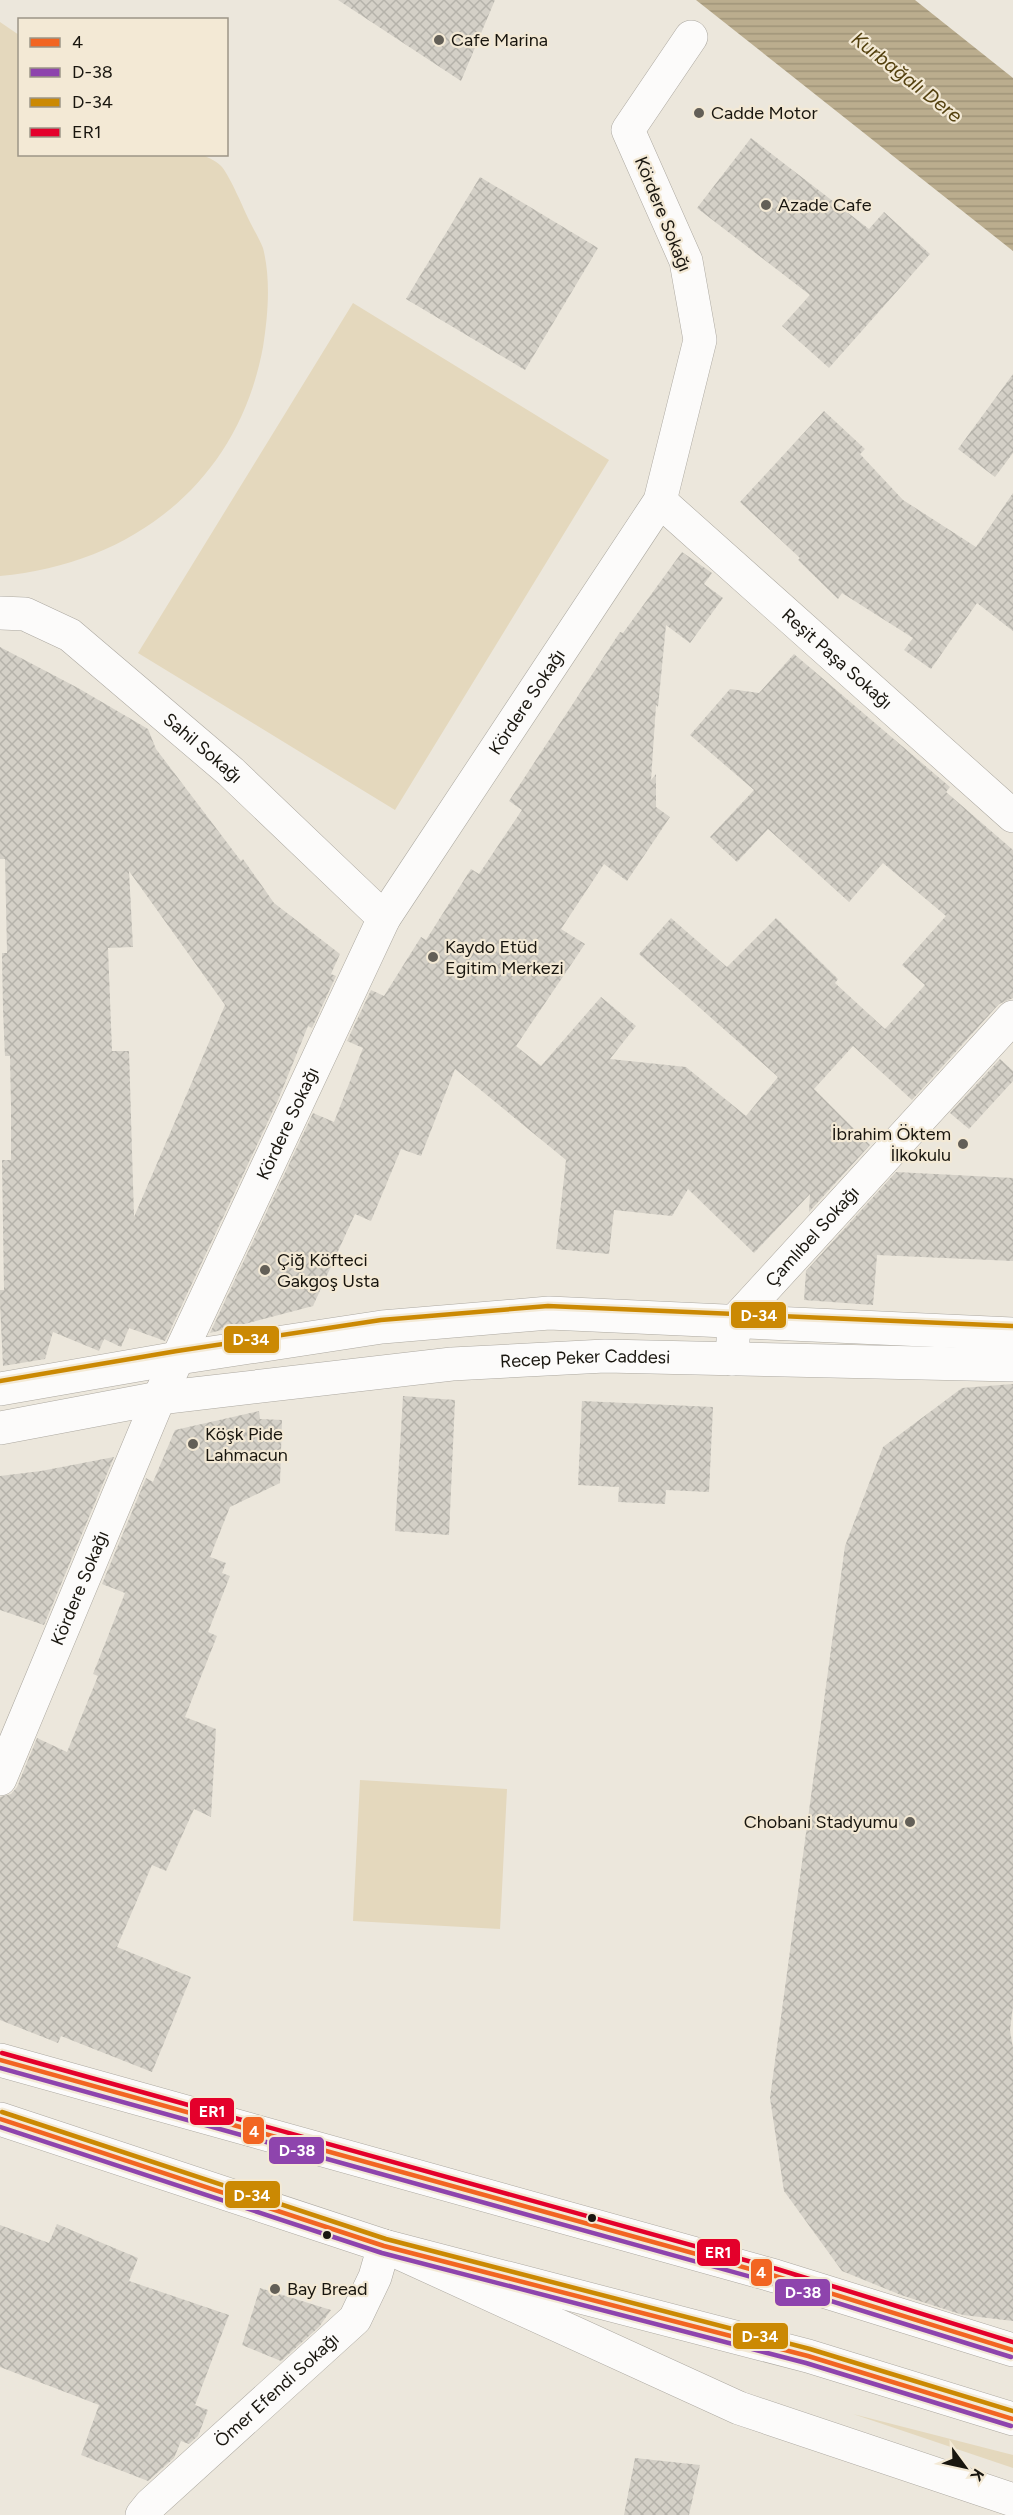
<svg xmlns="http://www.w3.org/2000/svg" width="1013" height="2515" viewBox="0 0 1013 2515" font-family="Figtree,sans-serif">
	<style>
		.green { fill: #e4d8bd }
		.water { fill: url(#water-rules) }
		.building { fill: url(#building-cross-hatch); fill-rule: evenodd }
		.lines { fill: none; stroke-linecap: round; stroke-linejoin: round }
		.minor-casing { stroke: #aca8a0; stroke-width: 34 }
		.major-casing { stroke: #aca8a0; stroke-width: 34 }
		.highway-casing { stroke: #aca8a0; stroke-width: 34 }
		.minor { stroke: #fcfbfa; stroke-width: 33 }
		.major { stroke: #fcfbfa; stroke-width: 33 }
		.highway { stroke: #fcfbfa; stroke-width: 33 }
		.bus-1-casing { stroke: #f3e9d5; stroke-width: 9 }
		.bus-2-casing { stroke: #f3e9d5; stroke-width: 9 }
		.bus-3-casing { stroke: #f3e9d5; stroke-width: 9 }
		.bus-4-casing { stroke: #f3e9d5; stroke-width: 9 }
		.bus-1 { stroke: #f26522; stroke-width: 4.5 }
		.bus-2 { stroke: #8e44ad; stroke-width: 4.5 }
		.bus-3 { stroke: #cb8903; stroke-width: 4.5 }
		.bus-4 { stroke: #e4002b; stroke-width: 4.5 }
		.poi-dot { fill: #635f57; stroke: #f3e9d5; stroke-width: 2 }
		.bus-dot { fill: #19160f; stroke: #f3e9d5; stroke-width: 2 }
		.labels { text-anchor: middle; stroke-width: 4.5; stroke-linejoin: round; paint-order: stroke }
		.poi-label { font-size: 18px; fill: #19160f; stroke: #f3e9d5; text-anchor: start }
		.street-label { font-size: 18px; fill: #19160f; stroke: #f3e9d5 }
		.water-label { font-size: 20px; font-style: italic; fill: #54410f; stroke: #f3e9d5 }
		.line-badge { stroke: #f3e9d5; stroke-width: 2 }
		.badge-label { font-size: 16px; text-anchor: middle; font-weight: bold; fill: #fff }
	</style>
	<defs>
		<pattern id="water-rules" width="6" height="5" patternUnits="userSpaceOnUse" patternTransform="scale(1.5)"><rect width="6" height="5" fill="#bbad8e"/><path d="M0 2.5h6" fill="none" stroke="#a09479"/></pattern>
		<pattern id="building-cross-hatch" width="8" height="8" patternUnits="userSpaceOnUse" patternTransform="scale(1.5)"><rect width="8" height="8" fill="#d4d0c7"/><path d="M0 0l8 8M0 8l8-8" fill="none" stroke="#b5b2aa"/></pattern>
	</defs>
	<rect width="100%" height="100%" fill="#ece7dc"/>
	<path class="green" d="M0,22L19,35L20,154L203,155C209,158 218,162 222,167C232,180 243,208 251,224C255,232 260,240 263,248C271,279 268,316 263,347C238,482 133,564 0,576Z
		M353,303L609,460L395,810L138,653Z
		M360,1780L507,1789L500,1929L353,1921Z
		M853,2414L1013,2455V2468Z"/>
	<path class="water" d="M696,0H915L1013,78V251Z"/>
	<path class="building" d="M338,0H495L461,81Z
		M751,138L869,229L884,212L930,254L829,368L782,326L810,295L697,208Z
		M480,177L598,248L525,370L406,299Z
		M1013,374V453L995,477L958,449Z
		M824,411L865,449L860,454L903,500L976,547L1013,493V631L977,603L931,669L904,650L913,638L842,593L838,599L798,560L800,558L740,502Z
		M682,552L712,573L704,584L723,598L690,643L666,625L658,707L656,705L651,780L656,774V807L670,817L627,881L604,864L561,929L585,944L516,1046L541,1066L601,997L636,1026L610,1059L686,1067L746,1116L778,1077L639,954L671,918L727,967L776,918L838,979L835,983L885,1029L925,985L902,965L946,916L883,863L849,902L768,829L737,862L710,837L754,790L690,735L730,689L759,693L794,654L950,787L946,792L1013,850V998L999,1004L912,1100L853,1046L814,1089L870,1145L809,1212L810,1194L754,1253L688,1189L672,1216L614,1210L609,1254L556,1249L566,1160L455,1069L421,1156L401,1149L371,1221L355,1214L313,1306L210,1333L313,1113L334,1122L363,1048L347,1041L371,990L384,996L421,937L426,940L471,869L479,874L522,810L509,801L620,632L623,633Z
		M0,647L78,688L148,729L156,749L241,861L243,859L274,903L340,954L331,974L336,976L312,1028L308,1026L278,1100L165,1341L129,1328L121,1347L104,1339L99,1351L53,1332L45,1359L3,1366L0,1303V1290H4L2,1160H11V1106L10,1056H5L3,1009L2,953H7L5,859H0ZM129,871L225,1005L134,1217L129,1051H112L108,948L133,947Z
		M1000,1059L1013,1071V1081L969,1129L950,1113Z
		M896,1172L1013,1178V1261L877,1255L873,1305L804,1300L806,1271Z
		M1013,1384V2006L1010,2030L1013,2048V2321L963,2315L901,2295L842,2271L784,2191L770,2098L845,1546L883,1447L962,1388Z
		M403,1396L455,1400L449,1535L395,1531Z
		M582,1401L713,1407L709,1492L666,1490L665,1504L618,1502L619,1487L578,1485Z
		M259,1411L260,1419L282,1420L280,1483L230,1507L210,1557L226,1563L222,1573L230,1576L208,1632L217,1636L185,1717L216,1729L211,1817L194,1809L166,1871L152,1865L117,1947L191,1977L152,2072L61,2036L58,2043L0,2020V1797L11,1794L17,1787L37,1738L67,1752L98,1676L93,1674L125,1593L102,1584L146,1478L153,1482L175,1430Z
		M114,1457L44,1625L0,1610V1476L41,1471Z
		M57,2224L138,2258L129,2281L229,2315L195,2405L208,2410L198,2436L189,2444L181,2441L174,2458L148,2481L81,2455L99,2405L0,2367V2225L49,2243Z
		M260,2288L331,2310L319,2327L281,2361L242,2345Z
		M635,2458L700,2465L689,2515H624Z"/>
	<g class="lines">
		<g class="minor-casing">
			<g id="minor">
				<path id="s1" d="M660,501L1013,816"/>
				<path id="s2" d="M0,613L25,614L70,635L231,772L384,918"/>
				<path id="s3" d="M732,1359L734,1322L1013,1017"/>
				<path id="s4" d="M0,1779L159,1398L384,918L660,501L700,340L686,261L628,130L691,37"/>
				<path id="s5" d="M142,2515L150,2505L355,2319L375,2277L384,2246"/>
			</g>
		</g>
		<g class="major-casing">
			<g id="major">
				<path d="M0,1389L178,1358L382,1327L549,1313L1013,1334"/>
				<path id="s6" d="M0,1428L159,1398L452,1364L605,1356L1013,1365"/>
				<path d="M0,2060L775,2276L1013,2350"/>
				<path d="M0,2119L384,2246L808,2356L1013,2419"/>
			</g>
		</g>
		<g class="highway-casing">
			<path id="highway" d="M384,2246L739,2408L1013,2500"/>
		</g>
		<use href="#minor" class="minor"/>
		<use href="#major" class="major"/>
		<use href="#highway" class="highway"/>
		<g class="bus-1-casing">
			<path id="bus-1" d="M0,2060L775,2276L1013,2350
				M0,2119L384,2246L808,2356L1013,2419"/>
		</g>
		<g class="bus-2-casing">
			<path id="bus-2" d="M0,2068L773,2283L1011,2357
				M0,2127L382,2253L806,2363L1011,2426"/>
		</g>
		<g class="bus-3-casing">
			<path id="bus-3" d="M0,1381L177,1351L381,1320L548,1306L1013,1326
				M2,2112L386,2239L810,2349L1013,2411"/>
		</g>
		<g class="bus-4-casing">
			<path id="bus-4" d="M2,2053L777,2269L1013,2342"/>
		</g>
		<use href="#bus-1" class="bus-1"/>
		<use href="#bus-2" class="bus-2"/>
		<use href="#bus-3" class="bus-3"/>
		<use href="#bus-4" class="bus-4"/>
	</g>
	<g class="poi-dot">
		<circle cx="439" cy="40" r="6"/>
		<circle cx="699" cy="113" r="6"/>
		<circle cx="766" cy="205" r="6"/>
		<circle cx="433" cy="957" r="6"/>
		<circle cx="963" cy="1144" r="6"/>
		<circle cx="265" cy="1270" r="6"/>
		<circle cx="193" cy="1444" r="6"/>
		<circle cx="910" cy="1822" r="6"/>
		<circle cx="275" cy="2289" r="6"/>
	</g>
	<g class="bus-dot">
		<circle cx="592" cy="2218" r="5"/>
		<circle cx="327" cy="2235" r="5"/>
	</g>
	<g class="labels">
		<g class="poi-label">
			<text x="451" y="46">Cafe Marina</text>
			<text x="711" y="119">Cadde Motor</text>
			<text x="778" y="211">Azade Cafe</text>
			<text x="445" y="953">Kaydo Etüd<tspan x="445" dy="21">Egitim Merkezi</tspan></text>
			<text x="951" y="1140" text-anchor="end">İbrahim Öktem<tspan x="951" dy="21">İlkokulu</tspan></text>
			<text x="277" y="1266">Çiğ Köfteci<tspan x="277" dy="21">Gakgoş Usta</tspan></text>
			<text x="205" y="1440">Köşk Pide<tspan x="205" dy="21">Lahmacun</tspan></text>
			<text x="898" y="1828" text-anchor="end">Chobani Stadyumu</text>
			<text x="287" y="2295">Bay Bread</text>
		</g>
		<g class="street-label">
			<text transform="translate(663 214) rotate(68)" y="6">Kördere Sokağı</text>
			<text dy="6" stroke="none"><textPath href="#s1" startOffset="237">Reşit Paşa Sokağı</textPath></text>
			<text dy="6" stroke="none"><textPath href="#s4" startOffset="1202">Kördere Sokağı</textPath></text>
			<text dy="6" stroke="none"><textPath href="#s2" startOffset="249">Sahil Sokağı</textPath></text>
			<text dy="6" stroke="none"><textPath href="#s4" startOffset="716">Kördere Sokağı</textPath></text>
			<text dy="6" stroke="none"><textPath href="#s3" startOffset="153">Çamlıbel Sokağı</textPath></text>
			<text dy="6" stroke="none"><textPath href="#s6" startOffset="590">Recep Peker Caddesi</textPath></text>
			<text dy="6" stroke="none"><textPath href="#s4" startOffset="207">Kördere Sokağı</textPath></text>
			<text dy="6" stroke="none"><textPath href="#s5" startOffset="184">Ömer Efendi Sokağı</textPath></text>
		</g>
		<g class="water-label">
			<text transform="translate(907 77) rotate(38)" y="7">Kurbağalı Dere</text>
		</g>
	</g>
	<g class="line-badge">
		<rect x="730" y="1301" width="57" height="28" rx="6" fill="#cb8903"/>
		<rect x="223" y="1325" width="57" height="29" rx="6" fill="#cb8903"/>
		<rect x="189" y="2097" width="46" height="29" rx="6" fill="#e4002b"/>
		<rect x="242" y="2116" width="23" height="29" rx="6" fill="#f26522"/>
		<rect x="268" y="2136" width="57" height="29" rx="6" fill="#8e44ad"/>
		<rect x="224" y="2180" width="57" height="29" rx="6" fill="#cb8903"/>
		<rect x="696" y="2238" width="45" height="29" rx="6" fill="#e4002b"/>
		<rect x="750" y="2258" width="23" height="29" rx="6" fill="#f26522"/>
		<rect x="774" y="2278" width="57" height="29" rx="6" fill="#8e44ad"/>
		<rect x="732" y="2322" width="57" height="28" rx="6" fill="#cb8903"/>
	</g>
	<g class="badge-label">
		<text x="759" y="1321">D-34</text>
		<text x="251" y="1345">D-34</text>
		<text x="212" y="2117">ER1</text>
		<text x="254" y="2137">4</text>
		<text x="297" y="2156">D-38</text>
		<text x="252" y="2201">D-34</text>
		<text x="718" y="2258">ER1</text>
		<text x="761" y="2278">4</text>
		<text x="803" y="2298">D-38</text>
		<text x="760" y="2342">D-34</text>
	</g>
	<rect x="18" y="18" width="210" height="138" fill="#f3e9d5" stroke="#9c9586" stroke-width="1.5"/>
	<rect x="30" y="38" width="30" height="9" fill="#f26522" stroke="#9c9586" stroke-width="1.5"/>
	<text x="72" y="48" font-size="18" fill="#19160f">4</text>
	<rect x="30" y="68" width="30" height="9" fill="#8e44ad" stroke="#9c9586" stroke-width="1.5"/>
	<text x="72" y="78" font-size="18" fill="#19160f">D-38</text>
	<rect x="30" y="98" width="30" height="9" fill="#cb8903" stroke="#9c9586" stroke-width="1.5"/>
	<text x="72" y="108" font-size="18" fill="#19160f">D-34</text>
	<rect x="30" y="128" width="30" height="9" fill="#e4002b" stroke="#9c9586" stroke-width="1.5"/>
	<text x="72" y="138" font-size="18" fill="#19160f">ER1</text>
	<g transform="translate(965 2467) rotate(123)" stroke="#f3e9d5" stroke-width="4.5" paint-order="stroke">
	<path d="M0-4.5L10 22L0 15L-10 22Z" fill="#19160f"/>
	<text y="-9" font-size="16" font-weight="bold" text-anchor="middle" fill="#19160f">K</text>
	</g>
</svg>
